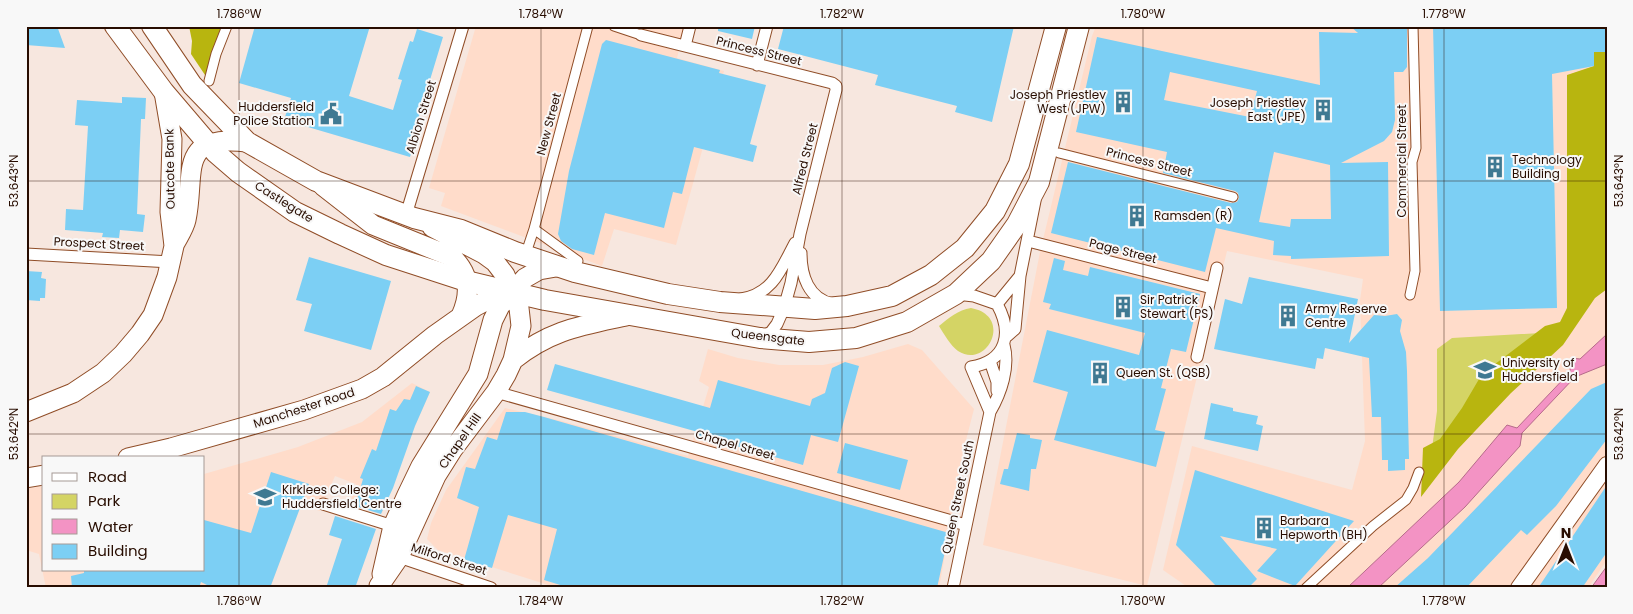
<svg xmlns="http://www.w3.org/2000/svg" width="1633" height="614" viewBox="0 0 1633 614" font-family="Poppins,sans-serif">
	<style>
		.built { fill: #ffdcca }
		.green { fill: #d4d465 }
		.forest { fill: #b8b50f }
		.water { fill: #f393c4; stroke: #b66b8a }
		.building { fill: #7ccff4; fill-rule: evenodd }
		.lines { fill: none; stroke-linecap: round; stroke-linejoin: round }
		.pedestrian-casing { stroke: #904d27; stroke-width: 11 }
		.minor-casing { stroke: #904d27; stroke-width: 13 }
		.secondary-casing { stroke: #904d27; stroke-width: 18 }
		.primary-casing { stroke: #904d27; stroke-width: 21 }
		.trunk-casing { stroke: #904d27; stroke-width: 22 }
		.pedestrian { stroke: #fff; stroke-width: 9 }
		.minor { stroke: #fff; stroke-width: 11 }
		.secondary { stroke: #fff; stroke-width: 16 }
		.primary { stroke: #fff; stroke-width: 19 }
		.trunk { stroke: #fff; stroke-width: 20 }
		.ticks { fill: none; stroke: #280d01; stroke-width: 1; stroke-opacity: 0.45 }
		.labels { text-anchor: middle; stroke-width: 4; stroke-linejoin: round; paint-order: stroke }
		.street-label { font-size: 12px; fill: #280d01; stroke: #f8f8f8 }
		.poi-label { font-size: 12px; fill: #280d01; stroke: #f8f8f8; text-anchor: start }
		.neatline { fill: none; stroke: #280d01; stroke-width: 2 }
		.ticks-label { font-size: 12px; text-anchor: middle; fill: #280d01 }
	</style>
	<rect width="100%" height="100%" fill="#f7e7df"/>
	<path class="built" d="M476,26H685L677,58L724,71L676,245L614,229L602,266L441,206L445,193L429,188Z
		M1096,26H1607V560L1588,588H1189L1163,570L1192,446L1352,490L1365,441L1360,300L1363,279L1227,251L1147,586L983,545L1040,252L1092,36Z
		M908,344L922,350L974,409L965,444L939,588H558L438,550L427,539L431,523L446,490L505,408L562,421L688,456L709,387L699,381L708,349L738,358L779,365H823L863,357Z
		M412,383L430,392L415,426L382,513L350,503L356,484L335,476L320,511L301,505L270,588H46L39,554L26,550V489L44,486V570H204V474L298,447L362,422Z"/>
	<path class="green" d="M971,308C1014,316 987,370 958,351C950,345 944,334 939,326C949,318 958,310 971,308Z
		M1557,332L1431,456L1437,411V349L1452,338Z"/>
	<path class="forest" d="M189,26H222L209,81L191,54L192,41Z
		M1594,52H1607V289L1595,298L1563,345L1511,393L1458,449L1421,497L1423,448L1440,439L1462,408L1482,374L1545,326L1560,322L1567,308V75L1594,66Z"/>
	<path class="water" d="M1607,334V364L1575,377L1522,433L1520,446L1465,507L1378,588H1347L1459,482L1507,425L1517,428L1570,372L1571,358L1580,359Z
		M1607,566V588H1591Z"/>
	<path class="building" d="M26,26H57L65,48L26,45Z
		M255,26H370L349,96L393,110L402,80L398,79L410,41L413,42L417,29L443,37L413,136L416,137L410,157L284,120L291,98L239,83Z
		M718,26H755L752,39L718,31Z
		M784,26H1014L992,122L955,112L957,106L875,85L878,75L778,49Z
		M1350,26H1407V67L1403,72H1394L1395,120L1392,132L1384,141L1341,163L1388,162L1389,256L1291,259V256L1273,255L1274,241L1216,228L1205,272L1051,233L1068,162L1231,203L1237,202L1239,198L1238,193L1235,191L1163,173L1167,152L1076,132L1097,37L1320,85L1319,32L1358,33ZM1170,72L1257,91L1250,117L1164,100ZM1274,152L1330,165L1331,219H1291L1290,227L1259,222Z
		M1433,26H1607V52H1594V66L1552,74L1557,308L1440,311Z
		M606,40L720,70L719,73L766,85L750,144L757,146L753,162L694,147L682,194L673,192L664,228L605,213L594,255L572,249L561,241L558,234L569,171L602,44Z
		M122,97L146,98L145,119H141L137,214L145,215L143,232L120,230L119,238L102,237L103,233L65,230L66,209L83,210L88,126L75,125L77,100L122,103Z
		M309,257L391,281L371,350L304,331L312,304L296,300Z
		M1054,258L1065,261L1063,270L1088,276L1090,267L1200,294L1186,352L1171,349L1161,388L1166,389L1155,430L1165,432L1156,467L1054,440L1068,392L1033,382L1047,330L1139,355L1145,333L1049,309L1051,304L1043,302Z
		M26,271L42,272L41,278L46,279L45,298H40V301L26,300Z
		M1249,277L1358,299L1349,343L1374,315L1385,316L1397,314L1402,320L1400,331L1406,352L1407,371L1409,459H1405V470L1388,471V460H1382L1381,417H1372L1369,358L1325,348L1323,359L1317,358L1315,369L1214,349L1225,299L1242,304Z
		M845,362L859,366L838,442L811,435L803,465L697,435L698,432L547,390L555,364L710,408L718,380L810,406L812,399L825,393L832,368Z
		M1607,382V439L1556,506L1527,535L1521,530L1466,588H1394L1428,558L1591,389Z
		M416,386L430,392L415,426L393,488L381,514L355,506L363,479L360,478L372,449L376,451L390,409L396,411L404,399L410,400Z
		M1211,403L1233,408V411L1258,416L1256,424L1263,426L1258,451L1204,439Z
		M506,412H525L544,417L949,533L937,588H570L544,580L557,529L508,515L492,568L464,560L479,507L457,498L466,467L475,469L487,437L497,440Z
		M1017,433L1030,435V438L1042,440L1036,469H1031L1029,491L1000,484L1004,469H1008Z
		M845,443L908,460L900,490L837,473Z
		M1195,470L1354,521L1295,586L1257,571L1277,549L1220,536L1257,579L1248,588H1218L1176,545Z
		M271,472L309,484L270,588H213L201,582L199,588H72L71,576L84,573V570H204V520L251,533Z
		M1607,485V552L1582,588H1538Z
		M335,516L376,529L355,588H326L342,539L329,535Z"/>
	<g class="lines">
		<g class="pedestrian-casing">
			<path id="pedestrian" d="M614,26L641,35
				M209,81L216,54L227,26
				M1059,153L1233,197
				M525,256L534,229
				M578,261L534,229L588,26
				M1410,295L1415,271L1412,162L1416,148L1413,26
				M1306,588L1373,526L1406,500L1413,488L1419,472"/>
		</g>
		<g class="minor-casing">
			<path id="minor" d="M641,35L832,83L836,86V90L800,234L791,283L784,308L777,324L771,332L762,337
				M685,46L690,26
				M757,65L767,26
				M406,215L463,26
				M1028,241L1212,288
				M801,253C801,275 808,299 833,304
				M26,254L171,262
				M956,294L974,296L997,304C1013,333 1007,361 971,367L990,412
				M741,299C773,294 781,269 795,243
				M997,304L1020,276
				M1007,336L1015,329L1020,276L1035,201
				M1197,357L1217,268
				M990,361L997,382V391
				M496,392L966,525
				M323,504L393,526
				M399,557L491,588
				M953,588L990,412C1001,393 1010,367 1004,345"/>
		</g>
		<g class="secondary-casing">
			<path id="secondary" d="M1519,588L1607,465"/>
		</g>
		<g class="primary-casing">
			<path id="primary" d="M323,186L373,225L452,257C470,274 471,294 461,316
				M174,245C178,237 184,229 186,220C196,173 176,134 247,142
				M513,360C551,330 580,326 626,316
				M26,412L73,393L103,373L123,354L140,334L153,315L167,277L174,246L170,212L172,139L164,92
				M128,458L171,448L304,410L362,389L383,377L435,335L476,306L491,298L512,292
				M26,478L44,475
				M382,574L393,526L407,495L421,466L478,374L493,320L500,306L525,278L539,270L556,267
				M379,586L399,557L436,476L453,449L496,392L506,375L513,360L521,326L519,308L505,275L495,262L484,254L432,227"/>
		</g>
		<g class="trunk-casing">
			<path id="trunk" d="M115,26L164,92L216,153L238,172L295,212L340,234L386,255L466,281L545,300L760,338L809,342L856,338L907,322L956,294L991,261L1017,224L1039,182L1079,26
				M152,26L192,85L247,142L316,181L414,218L461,230L515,252L575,272L668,294L720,302L815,309L847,306L892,296L931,275L965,248L995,211L1019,164L1056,26"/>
		</g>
		<use href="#pedestrian" class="pedestrian"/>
		<use href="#minor" class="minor"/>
		<use href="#secondary" class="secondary"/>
		<use href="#primary" class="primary"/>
		<use href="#trunk" class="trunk"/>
	</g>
	<path class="ticks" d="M239,26V588M541,26V588M842,26V588M1143,26V588M1444,26V588M26,181H1607M26,434H1607"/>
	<defs>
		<g id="building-bare" transform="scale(1.725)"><path d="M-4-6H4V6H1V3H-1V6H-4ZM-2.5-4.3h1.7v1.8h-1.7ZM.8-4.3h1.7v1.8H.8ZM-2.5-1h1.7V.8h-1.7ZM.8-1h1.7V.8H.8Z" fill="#3f7992" stroke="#f8f8f8" stroke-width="2.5" paint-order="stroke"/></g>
		<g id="civic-bare" transform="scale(1.725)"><path d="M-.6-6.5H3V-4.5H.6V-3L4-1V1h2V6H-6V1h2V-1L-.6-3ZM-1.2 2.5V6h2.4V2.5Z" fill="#3f7992" stroke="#f8f8f8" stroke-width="2.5" paint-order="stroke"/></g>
		<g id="university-bare" transform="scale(1.725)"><path d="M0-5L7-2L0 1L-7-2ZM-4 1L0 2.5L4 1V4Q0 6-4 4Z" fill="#3f7992" stroke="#f8f8f8" stroke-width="2.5" paint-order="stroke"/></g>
	</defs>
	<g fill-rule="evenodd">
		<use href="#building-bare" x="1123" y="102"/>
		<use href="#building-bare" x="1323" y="110"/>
		<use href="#civic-bare" x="331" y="114"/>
		<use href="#building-bare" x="1495" y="167"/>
		<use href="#building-bare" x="1137" y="216"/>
		<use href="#building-bare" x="1123" y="307"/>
		<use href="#building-bare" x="1288" y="316"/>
		<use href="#university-bare" x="1485" y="370"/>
		<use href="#building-bare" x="1100" y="373"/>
		<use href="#university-bare" x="265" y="497"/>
		<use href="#building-bare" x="1264" y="528"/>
	</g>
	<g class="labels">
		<g class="street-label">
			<text transform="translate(759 51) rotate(14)" y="4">Princess Street</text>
			<text transform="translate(421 117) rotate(-73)" y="4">Albion Street</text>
			<text transform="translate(549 124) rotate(-75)" y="4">New Street</text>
			<text transform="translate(805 159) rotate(-76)" y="4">Alfred Street</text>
			<text transform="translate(1402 161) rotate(-90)" y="4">Commercial Street</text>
			<text transform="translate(1149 162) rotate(14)" y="4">Princess Street</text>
			<text transform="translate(170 169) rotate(-91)" y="4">Outcote Bank</text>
			<text transform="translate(284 202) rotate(32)" y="4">Castlegate</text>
			<text transform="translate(99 244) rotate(3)" y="4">Prospect Street</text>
			<text transform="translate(1123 251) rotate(14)" y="4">Page Street</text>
			<text transform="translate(768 337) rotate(7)" y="4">Queensgate</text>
			<text transform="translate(304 408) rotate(-18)" y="4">Manchester Road</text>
			<text transform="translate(460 441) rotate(-55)" y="4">Chapel Hill</text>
			<text transform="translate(735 445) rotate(16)" y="4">Chapel Street</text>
			<text transform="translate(958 497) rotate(-78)" y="4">Queen Street South</text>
			<text transform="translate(449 559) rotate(18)" y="4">Milford Street</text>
		</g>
		<g class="poi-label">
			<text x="1106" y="99" text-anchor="end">Joseph Priestley<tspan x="1106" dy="14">West (JPW)</tspan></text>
			<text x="1306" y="107" text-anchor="end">Joseph Priestley<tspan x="1306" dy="14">East (JPE)</tspan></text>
			<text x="314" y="111" text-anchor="end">Huddersfield<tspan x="314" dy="14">Police Station</tspan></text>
			<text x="1512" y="164">Technology<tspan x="1512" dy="14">Building</tspan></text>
			<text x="1154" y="220">Ramsden (R)</text>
			<text x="1140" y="304">Sir Patrick<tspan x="1140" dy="14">Stewart (PS)</tspan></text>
			<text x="1305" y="313">Army Reserve<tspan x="1305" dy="14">Centre</tspan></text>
			<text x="1502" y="367">University of<tspan x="1502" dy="14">Huddersfield</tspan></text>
			<text x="1116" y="377">Queen St. (QSB)</text>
			<text x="282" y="494">Kirklees College:<tspan x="282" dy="14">Huddersfield Centre</tspan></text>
			<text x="1280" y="525">Barbara<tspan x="1280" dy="14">Hepworth (BH)</tspan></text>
		</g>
	</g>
	<rect width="1633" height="614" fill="none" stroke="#f8f8f8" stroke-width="55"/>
	<rect x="42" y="456" width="162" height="115" fill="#f8f8f8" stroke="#a59a95"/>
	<rect x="52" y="473" width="25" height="8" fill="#ffffff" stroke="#a59a95"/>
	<text x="88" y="482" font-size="15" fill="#280d01">Road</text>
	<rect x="52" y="494" width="25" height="15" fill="#d4d465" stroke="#a59a95"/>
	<text x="88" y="506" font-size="15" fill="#280d01">Park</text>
	<rect x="52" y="519" width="25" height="15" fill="#f393c4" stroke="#a59a95"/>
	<text x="88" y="532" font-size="15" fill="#280d01">Water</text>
	<rect x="52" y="544" width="25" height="15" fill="#7ccff4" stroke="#a59a95"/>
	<text x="88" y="556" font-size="15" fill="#280d01">Building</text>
	<g transform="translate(1566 546)" stroke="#f8f8f8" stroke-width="4" paint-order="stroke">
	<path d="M0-4L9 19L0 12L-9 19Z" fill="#280d01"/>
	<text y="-8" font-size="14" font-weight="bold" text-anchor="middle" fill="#280d01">N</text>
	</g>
	<rect x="28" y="28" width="1578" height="558" class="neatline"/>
	<g class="ticks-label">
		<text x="239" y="18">1.786°W</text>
		<text x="541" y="18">1.784°W</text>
		<text x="842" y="18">1.782°W</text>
		<text x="1143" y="18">1.780°W</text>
		<text x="1444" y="18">1.778°W</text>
		<text transform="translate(14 181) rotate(-90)" y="4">53.643°N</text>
		<text transform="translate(1619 181) rotate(-90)" y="4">53.643°N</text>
		<text transform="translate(14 434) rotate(-90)" y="4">53.642°N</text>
		<text transform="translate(1619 434) rotate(-90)" y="4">53.642°N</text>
		<text x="239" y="605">1.786°W</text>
		<text x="541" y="605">1.784°W</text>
		<text x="842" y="605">1.782°W</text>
		<text x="1143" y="605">1.780°W</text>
		<text x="1444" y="605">1.778°W</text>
	</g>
</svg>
